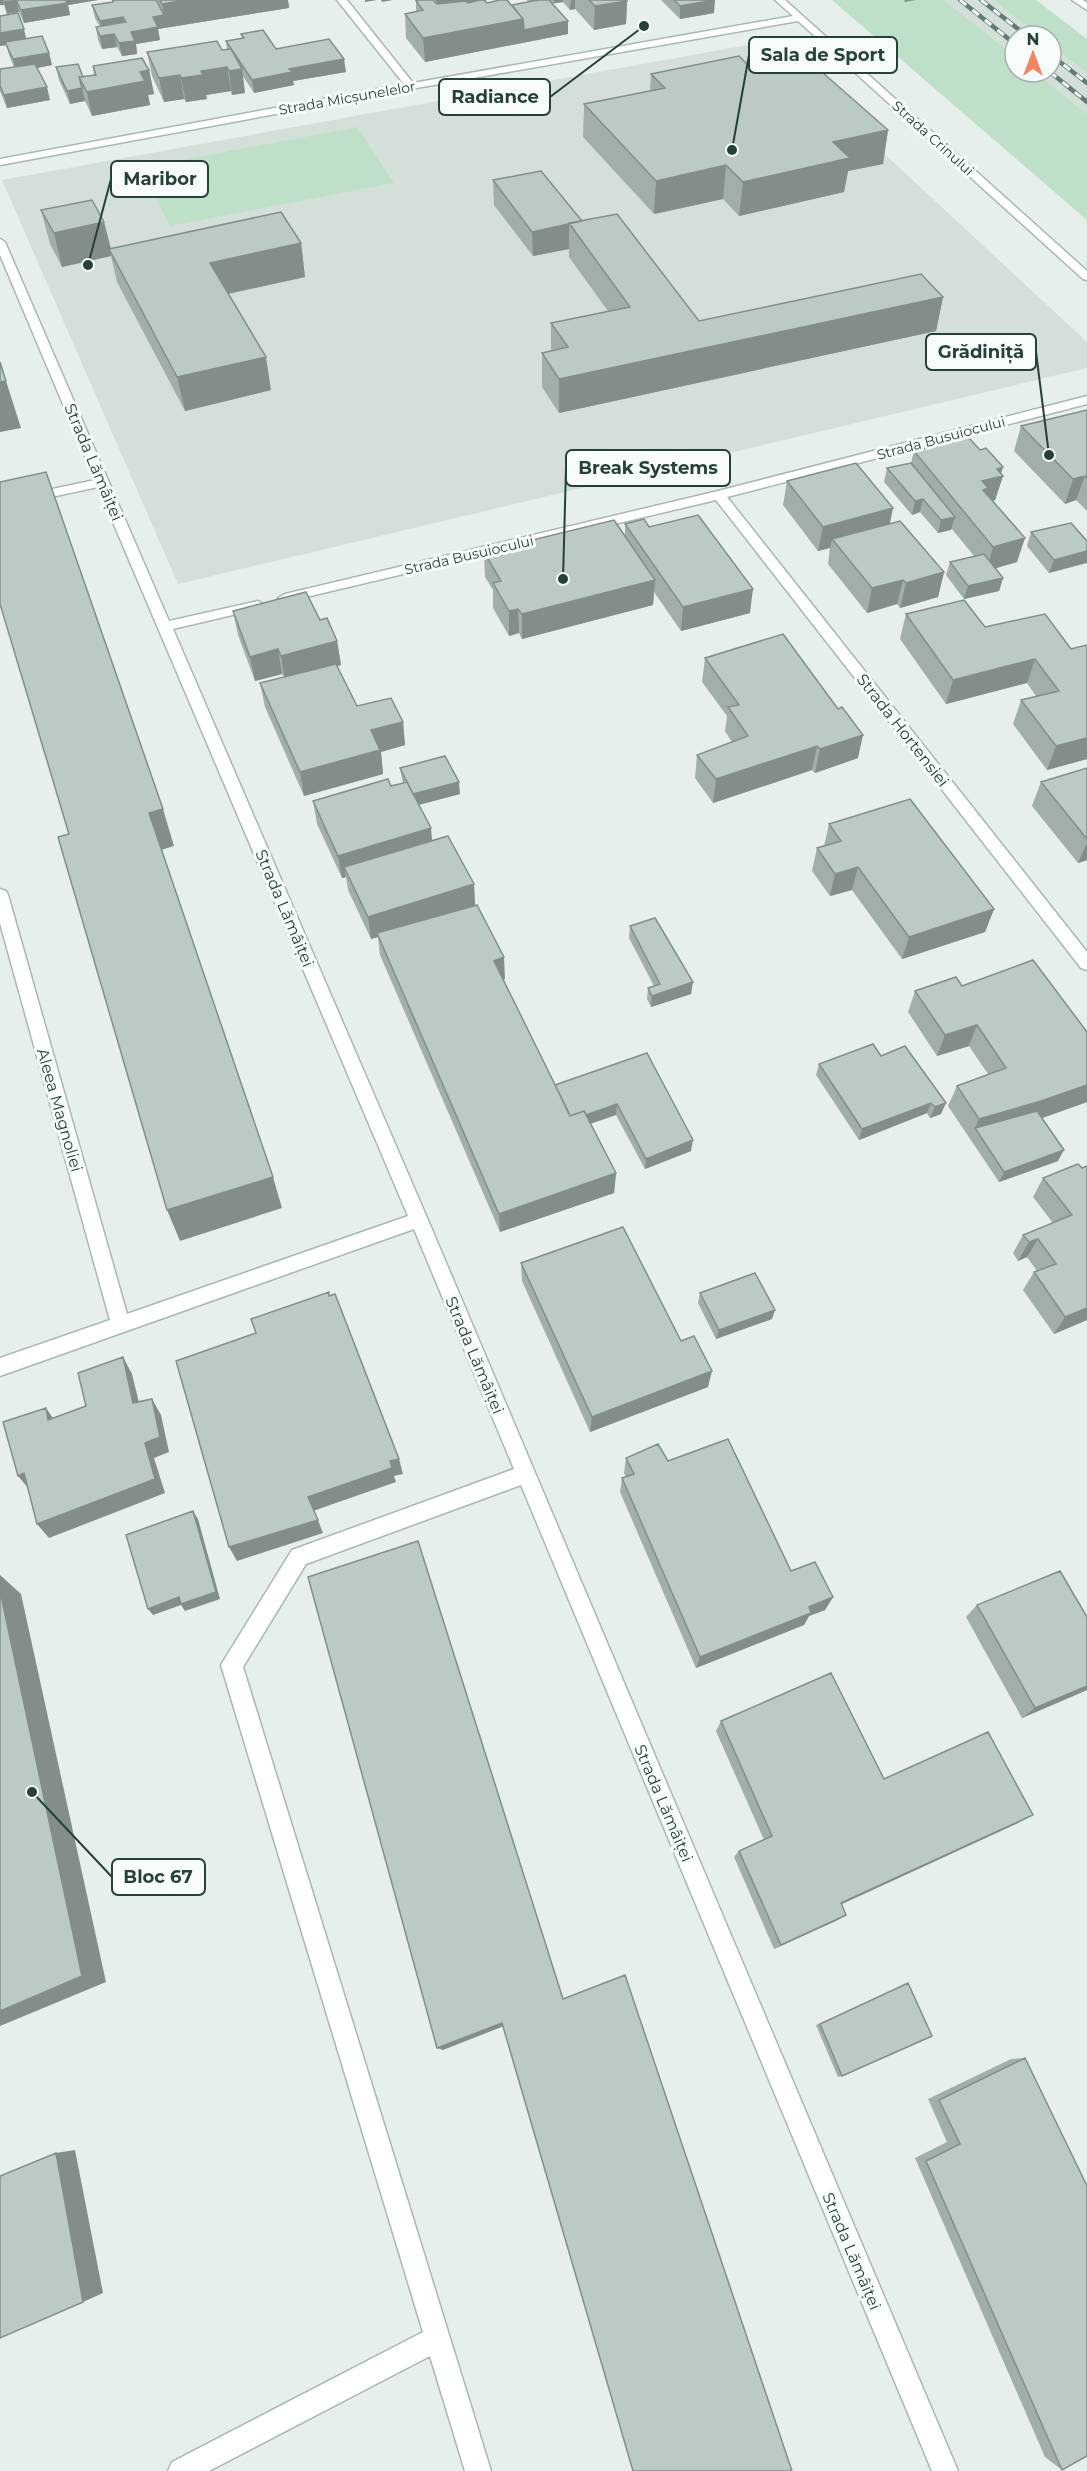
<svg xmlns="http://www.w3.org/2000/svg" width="1087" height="2471" viewBox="0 0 1087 2471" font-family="Montserrat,sans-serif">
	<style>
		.built { fill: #d4dfda }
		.green { fill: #bfe0c8 }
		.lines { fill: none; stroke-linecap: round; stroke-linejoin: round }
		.minor-casing { stroke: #a8b8b2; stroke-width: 3 }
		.minor { fill: #fff; fill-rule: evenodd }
		.rail-casing { stroke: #5f7d75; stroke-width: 4.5 }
		.rail { stroke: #f7fbf9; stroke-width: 3; stroke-dasharray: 8; stroke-linecap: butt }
		.wall { fill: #a1aea9 }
		.shaded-wall { fill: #838d89 }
		.building { fill: #bbcac4; stroke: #838d89; stroke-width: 1.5 }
		.labels { text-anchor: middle; stroke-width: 6; stroke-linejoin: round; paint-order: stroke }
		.far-street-label { font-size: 14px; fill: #24423a; stroke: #f7fbf9 }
		.street-label { font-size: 16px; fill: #24423a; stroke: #f7fbf9 }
		.leader { fill: none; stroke: #24423a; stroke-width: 2 }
		.callout-dot { fill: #24423a; stroke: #f7fbf9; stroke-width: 2 }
		.callout { fill: #f7fbf9; stroke: #24423a; stroke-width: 2 }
		.callout-label { font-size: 18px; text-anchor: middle; font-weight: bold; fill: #24423a }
	</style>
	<rect width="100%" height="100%" fill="#e6efeb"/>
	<path class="built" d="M944,0H993L1039,36H1015V56Z
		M764,42L1087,342V368L178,584L2,180Z
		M1051,45L1087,73V114L1035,72H1051Z"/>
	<path class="green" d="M832,0H944L1015,56V72H1035L1087,114V220Z
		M993,0H1036L1087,39V73L1051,45V36H1039Z
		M357,127L394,183L170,226L140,168Z"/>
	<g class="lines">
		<g class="minor-casing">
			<path id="minor" d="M337,0H347L413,83L793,16L775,0H785L1087,271V280L1083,279L798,21L411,89L0,165V159L404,84Z
				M1072,0H1083L1087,3V10Z
				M0,239L5,242L169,621L258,601L265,605L258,609L173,629L428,1220L958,2471H932L521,1485L306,1564L243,1667L491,2471H465L430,2356L209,2471H168L172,2462L423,2332L221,1665L292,1550L514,1469L414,1229L0,1376V1358L110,1320L0,923V889L6,891L8,895L127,1314L408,1216L98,487L0,508V500L95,480L0,255Z
				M1087,396V404L727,497L1087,952V970L1081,968L716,500L285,602L278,598L285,594L718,491Z"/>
		</g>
		<use href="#minor" class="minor"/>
		<g class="rail-casing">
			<path id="rail" d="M960,0L1015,44
				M981,0L1027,36
				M1051,55L1087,83
				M1050,72L1087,102"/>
		</g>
		<use href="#rail" class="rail"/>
	</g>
	<path class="wall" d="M0,0H98L68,5L70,15L24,23L19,12L7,14L4,5H0Z
		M112,0H156L158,3L157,0H288L289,8L158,29L160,40L136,44L137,54L122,56L117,47L102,49L98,40L96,27H100L95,18L92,5L112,2Z
		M419,0H486V2L512,5L528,2L527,0H626L627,1L626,24L594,30L575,9L570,10L563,2L552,4L568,34L425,62L406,38L405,14L416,12V1Z
		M661,0H714V13L680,19Z
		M0,16L27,39L49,53L52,65L37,68L50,100L7,108L0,91V70L14,67L9,55L6,45L0,46Z
		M241,34L276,49L346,72L293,81L294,85L254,93L243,76L245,93L232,95L231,91L206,95L207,99L186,102L184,99L164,102L152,76L147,52L227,49L226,41L242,38Z
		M93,66L149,70L154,94L148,95L150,105L92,116L85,101L70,104L59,80L56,67L83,77L94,75Z
		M752,69L888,130L883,164L848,171L844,192L739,216L723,199L654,214L583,137L584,104L650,91L651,74Z
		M493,180L582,221L699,321L943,297L936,331L559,413L542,387V353L551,351V323L608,311L569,257V249L533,256L494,205Z
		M41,210L104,222L111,248L301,243L305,277L229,294L271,390L185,411L117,282L111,256L62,267L50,244Z
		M1087,410V511L1076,500L1065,504L1014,451L1021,426Z
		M980,450L1003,467L1001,474L1003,476L995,500L993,501L1017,562L996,568L1003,578L999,591L964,599L946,575L950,562L974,556L952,529L938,533L920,512L912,515L884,482L887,468L911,463L914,451Z
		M787,481L890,524L944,572L938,597L900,608L897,604L867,613L828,564L830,548L818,551L783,505Z
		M625,524L649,527L750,613L681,631L654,592L653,605L522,639L519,633L509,636L493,608V590L485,577L484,552L625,536Z
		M1031,532L1087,541L1049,573L1027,546Z
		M233,611L320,620L337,641L341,665L337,666L357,706L403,722L405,745L381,752L383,774L304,796L265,707L260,683L284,677L282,674L255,681L238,635Z
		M906,614L985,627L1071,649L1087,645V759L1047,770L1013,724L1021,700L1036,696L1027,683L946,704L900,639Z
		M705,658L838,709L858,758L815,773L812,770L713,803L695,778L697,755L732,742L725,731L727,716L702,682Z
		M400,768L460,794L419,805L432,840L474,884L475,905L505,979L503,980L555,1085L647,1053L691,1151L645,1169L616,1115L590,1124L616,1173L614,1193L500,1232L380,955L378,937L371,939L348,890L346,877L342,878L317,824L313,801L391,786L403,783Z
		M1087,768V860L1078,863L1032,806L1041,782Z
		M829,824L994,909L985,932L902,959L852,890L830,896L812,871L817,848L824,846Z
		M630,926L691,994L651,1007L647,999L648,988L654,986L629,938Z
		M962,986L1087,1102L1042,1118L1058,1161L999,1182L948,1106L957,1086L988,1074L969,1046L937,1056L908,1012L915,991Z
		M905,1046L941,1114L930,1118L927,1113L859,1140L816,1075L819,1064L881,1056Z
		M1087,1166V1320L1054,1334L1023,1290L1034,1272L1037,1271L1027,1257L1018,1261L1013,1253L1023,1235L1053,1223L1033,1197L1043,1178Z
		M521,1263L681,1341L708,1387L590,1432L522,1281Z
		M700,1293L772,1319L716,1339L698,1303Z
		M626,1458L668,1461L791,1571L833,1597L825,1610L809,1616L804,1625L696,1668L620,1492L622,1478L626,1477L624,1473Z
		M977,1605L1087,1617V1690L1022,1718L966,1617Z
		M721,1721L884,1779L1020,1822L842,1904L846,1915L774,1949L734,1857L739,1851L764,1840L716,1731Z
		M908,1983L842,2076L838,2077L816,2025L903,1985Z
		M1025,2058L1062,2470L1045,2457L915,2158L947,2142L928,2099L1011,2059Z"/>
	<path class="shaded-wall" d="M0,0H3L4,5H0Z
		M16,0L19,12L7,14L4,1Z
		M64,0H98L68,5L70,15L24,23L21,10Z
		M187,0H288L289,8L158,29L160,40L136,44L137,54L122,56L119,43L131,32L153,17L164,15L162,4Z
		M365,0H377L365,2Z
		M381,0H393L382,2Z
		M436,0H486V2L437,12Z
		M554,0H563V2L554,3Z
		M571,0H575V9L570,10Z
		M715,0L714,13L680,19V6Z
		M905,0H916L904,2Z
		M627,1L626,24L594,30L595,6Z
		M123,17L125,29L103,34L100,21Z
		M523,19L568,21V34L425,62L423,38Z
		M24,29L27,42H5L6,45L0,46V33Z
		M114,34L117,47L102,49L100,36Z
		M49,53L52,65L16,72L13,59Z
		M344,59L346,72L293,81L294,85L254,93L252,80L289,69Z
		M227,67L231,91L206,95L207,99L186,102L181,78L201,71Z
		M242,69L245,93L232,95L229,71Z
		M149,70L154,94L148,95L150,105L92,116L87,92L140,72Z
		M180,75L184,99L164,102L159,78Z
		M47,87L50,100L7,108L4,95Z
		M82,88L85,101L70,104L67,91Z
		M888,130L883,164L848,171L844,192L739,216L743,182L833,142Z
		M726,165L723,199L654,214L656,181Z
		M104,222L112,254L109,249L111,256L62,267L54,233Z
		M569,224V249L533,256L532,232Z
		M301,243L305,277L216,296L210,263Z
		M943,297L936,331L559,413V379Z
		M266,357L271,390L185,411L177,377Z
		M6,381L21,428L0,432V382Z
		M1003,467L1000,476H1003L995,500L984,503L982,481L997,469Z
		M1085,476L1076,500L1065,504L1073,479Z
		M923,499L920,512L912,515L915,501Z
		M893,508L888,533L832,539L830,548L818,551L823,527Z
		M955,517L951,530L938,533L941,520Z
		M1025,538L1017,562L986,571L993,547Z
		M1087,551V563L1049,573L1054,560Z
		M944,572L938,597L900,608L906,583Z
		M1003,578L999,591L964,599L968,586Z
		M655,580L653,605L522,639V614Z
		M903,580L897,604L867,613L872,588Z
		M753,589L750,613L681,631L683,607Z
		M518,609L519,633L509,636V611Z
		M337,641L341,665L285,680L281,656Z
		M278,649L282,674L255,681L250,657Z
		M1035,659L1027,683L946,704L953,680Z
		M403,722L405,745L381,752L383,774L304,796L300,772L371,730Z
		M863,735L858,758L815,773L820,749Z
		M1087,738V759L1047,770L1056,746Z
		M817,746L812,770L713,803L716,779Z
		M459,782L460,794L414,806L413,794Z
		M163,809L174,846L161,850L149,813Z
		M431,828L433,851L344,867L346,877L342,878L338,856Z
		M1087,843V860L1078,863Z
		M858,867L852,890L830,896L835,874Z
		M474,884L475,907L377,933L378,937L371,939L368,917Z
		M994,909L985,932L902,959L909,937Z
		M504,957L505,979L495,983L494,961Z
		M693,982L691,994L651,1007L652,996Z
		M977,1025L969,1046L937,1056L945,1035Z
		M1087,1085V1102L1031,1122L975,1128L970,1139L979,1119Z
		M931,1103L927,1113L859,1140L862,1129Z
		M946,1103L941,1114L930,1118L935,1107Z
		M617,1104L616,1115L568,1131V1121Z
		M693,1140L691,1151L645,1169L646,1159Z
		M1064,1150L1058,1161L999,1182L1004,1172Z
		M616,1173L614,1193L500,1232L499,1214Z
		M273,1177L282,1208L180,1241L167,1210Z
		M1038,1239L1027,1257L1018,1261L1029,1242Z
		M1087,1308V1320L1054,1334L1065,1317Z
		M775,1310L772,1319L716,1339L719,1330Z
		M123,1357L132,1374L143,1419L133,1403Z
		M712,1371L708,1387L590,1432L592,1417Z
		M152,1399L161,1415L169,1452L154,1458L165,1493L49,1538L37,1524L145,1443Z
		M46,1408L57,1424L48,1420Z
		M399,1459L403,1474L394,1476L396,1482L313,1511L308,1497L390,1461Z
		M24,1473L30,1490L18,1476Z
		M193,1511L198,1519L220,1599L185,1611L181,1605L153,1615L148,1609Z
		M318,1520L323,1533L237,1561L229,1547Z
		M0,1575L21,1594L106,1982L0,2026Z
		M833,1597L825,1610L809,1616L804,1625L696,1668L700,1657L809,1607Z
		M1087,1686V1690L1022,1718L1035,1708Z
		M1033,1815L1020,1822L833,1908L841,1903Z
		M846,1915L838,1920L774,1949L781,1945Z
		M502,2023L504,2026L443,2050L437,2048Z
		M75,2150L103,2293L83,2302L56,2153Z"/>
	<path class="building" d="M16,0H66L67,3L21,10Z
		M113,0H156L164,15L153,17L158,27L131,32L135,41L119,43L114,34L100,36L96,27L126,22L123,17L100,21L92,5L113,2Z
		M160,0H187L162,4Z
		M419,0H433L437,4L465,1L468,3L480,0H484L487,3L500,0H507L523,19L423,38L405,14L423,10L416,1Z
		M538,0H549L568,21L524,30L523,19L512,5Z
		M589,0H626L627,1L595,6Z
		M674,0H715L680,6Z
		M18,13L24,29L0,33V16Z
		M263,30L276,49L329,39L344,59L289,69L292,72L252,80L226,41L244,38L241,34Z
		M42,36L49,53L13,59L5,42Z
		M217,41L222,50L231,49L242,69L229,71L227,67L201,71L203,75L181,78L180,75L159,78L147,52Z
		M739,56L752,69L806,58L888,130L833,142L850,158L743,182L726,165L656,181L584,104L665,88L651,74Z
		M142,58L149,70L140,72L145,81L87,92L79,77L96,75L93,66Z
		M35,64L47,87L4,95L0,86V69Z
		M78,64L83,77H79L82,88L67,91L56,67Z
		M541,171L582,221L532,232L493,180Z
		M92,200L104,222L54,233L41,210Z
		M281,212L301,243L210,263L266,357L177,377L109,249Z
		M617,214L699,321L921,274L943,297L559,379L542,353L568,347L551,323L630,307L569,223Z
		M0,362L6,381L0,382Z
		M1087,410V478L1085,476L1073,479L1021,426Z
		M968,437L980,450L986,448L1003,467L997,469L1003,476L982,481L988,488L983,490L1025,538L993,547L914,451Z
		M856,463L893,508L823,527L787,481Z
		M911,463L955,517L941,520L923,499L915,501L887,468Z
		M46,472L163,809L149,813L273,1177L167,1210L58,837L69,834L0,604V482Z
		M698,515L753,589L683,607L625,524L644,519L649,527Z
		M614,520L655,580L522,614L518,609L509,611L493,583L501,581L484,552Z
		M900,521L944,572L906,583L903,580L872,588L832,539Z
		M1071,523L1087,541V551L1054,560L1031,532Z
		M984,554L1003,578L968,586L950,562Z
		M306,592L320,620L327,618L337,641L281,656L278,649L250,657L233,611Z
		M964,600L985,627L1045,614L1071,649L1087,645V738L1056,746L1021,700L1059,691L1035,659L953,680L906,614Z
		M783,634L838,709L842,707L863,735L820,749L817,746L716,779L697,755L748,736L728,707L739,705L705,658Z
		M336,664L357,706L391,698L403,722L371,730L380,750L300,772L260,683Z
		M445,756L459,782L413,794L400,768Z
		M1087,768V839L1041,782Z
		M388,779L391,786L407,782L431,828L338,856L313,801Z
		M910,799L994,909L909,937L858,867L835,874L817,848L841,841L829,824Z
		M448,836L474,884L368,917L344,867Z
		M477,905L504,957L494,961L568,1111L570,1116L584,1111L616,1173L499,1214L377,933Z
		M655,918L693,982L652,996L648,988L660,984L630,926Z
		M1033,960L1087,1032V1085L1041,1101L979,1119L957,1086L1006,1068L977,1025L945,1035L915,991L956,977L962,986Z
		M873,1044L881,1056L905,1046L946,1103L935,1107L931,1103L862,1129L819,1064Z
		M647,1053L693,1140L646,1159L617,1104L586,1115L584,1111L570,1116L555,1085Z
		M1037,1111L1064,1150L1004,1172L975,1128Z
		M1078,1164L1082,1168L1087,1166V1308L1065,1317L1034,1272L1056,1264L1038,1239L1029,1242L1023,1235L1072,1215L1043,1178Z
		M623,1227L681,1341L694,1336L712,1371L592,1417L521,1263Z
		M755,1273L775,1310L719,1330L700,1293Z
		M329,1292V1296L335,1294L399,1459L390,1461L392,1468L308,1497L318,1520L229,1547L176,1361L256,1333L251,1319Z
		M123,1357L133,1403L152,1399L160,1437L145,1443L155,1479L37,1524L24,1473L18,1476L3,1422L46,1408L48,1420L86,1406L78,1373Z
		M728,1439L791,1571L815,1562L833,1597L809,1607L811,1613L700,1657L622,1478L634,1474L626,1458L658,1444L668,1461Z
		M193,1511L216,1592L181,1604L179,1597L148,1609L126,1535Z
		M418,1541L563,1999L625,1975L792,2471H633L502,2023L437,2048L308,1577Z
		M1060,1571L1087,1617V1686L1035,1708L977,1605Z
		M0,1591L82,1976L0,2011Z
		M831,1673L884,1779L988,1732L1033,1815L841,1903L846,1915L781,1945L739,1851L772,1836L721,1721Z
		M908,1983L932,2036L842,2076L820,2024Z
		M1025,2058L1087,2186V2456L1062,2470L926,2161L960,2144L939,2100Z
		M56,2153L83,2302L0,2338V2176Z"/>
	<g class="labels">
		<g class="far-street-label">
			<text transform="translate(347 98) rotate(-10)" y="5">Strada Micșunelelor</text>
			<text transform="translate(933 138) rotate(42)" y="5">Strada Crinului</text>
			<text transform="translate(941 438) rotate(-15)" y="5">Strada Busuiocului</text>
			<text transform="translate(469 555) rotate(-13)" y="5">Strada Busuiocului</text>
		</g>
		<g class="street-label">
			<text transform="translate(94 462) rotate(67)" y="6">Strada Lămâiței</text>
			<text transform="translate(903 730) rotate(52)" y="6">Strada Hortensiei</text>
			<text transform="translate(285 908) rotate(67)" y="6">Strada Lămâiței</text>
			<text transform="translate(60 1110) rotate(74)" y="6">Aleea Magnoliei</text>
			<text transform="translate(475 1355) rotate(67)" y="6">Strada Lămâiței</text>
			<text transform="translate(664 1803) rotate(67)" y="6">Strada Lămâiței</text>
			<text transform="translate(852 2251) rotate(67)" y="6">Strada Lămâiței</text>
		</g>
	</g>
	<path class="leader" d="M732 150L749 55M644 26L550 97M88 265L111 179M1049 455L1036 352M563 579L566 468M32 1792L112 1877"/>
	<g class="callout-dot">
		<circle cx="732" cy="150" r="6"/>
		<circle cx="644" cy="26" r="6"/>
		<circle cx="88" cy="265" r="6"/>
		<circle cx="1049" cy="455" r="6"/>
		<circle cx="563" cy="579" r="6"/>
		<circle cx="32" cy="1792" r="6"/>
	</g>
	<g class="callout">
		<rect x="749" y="37" width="148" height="36" rx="6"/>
		<rect x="439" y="79" width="111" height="36" rx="6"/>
		<rect x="111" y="161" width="97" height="36" rx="6"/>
		<rect x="926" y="334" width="110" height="36" rx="6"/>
		<rect x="566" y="450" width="164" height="36" rx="6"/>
		<rect x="112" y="1859" width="93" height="36" rx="6"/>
	</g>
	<g class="callout-label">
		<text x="823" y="61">Sala de Sport</text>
		<text x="495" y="103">Radiance</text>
		<text x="160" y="185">Maribor</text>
		<text x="981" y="358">Grădiniță</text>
		<text x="648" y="474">Break Systems</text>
		<text x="158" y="1883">Bloc 67</text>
	</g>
	<g transform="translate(1033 54)"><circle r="28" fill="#f7fbf9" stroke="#a3b1ad" stroke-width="1.5"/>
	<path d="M0-4.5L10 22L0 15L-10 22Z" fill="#f4845f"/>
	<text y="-9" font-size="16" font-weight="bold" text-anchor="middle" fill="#24423a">N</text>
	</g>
</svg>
